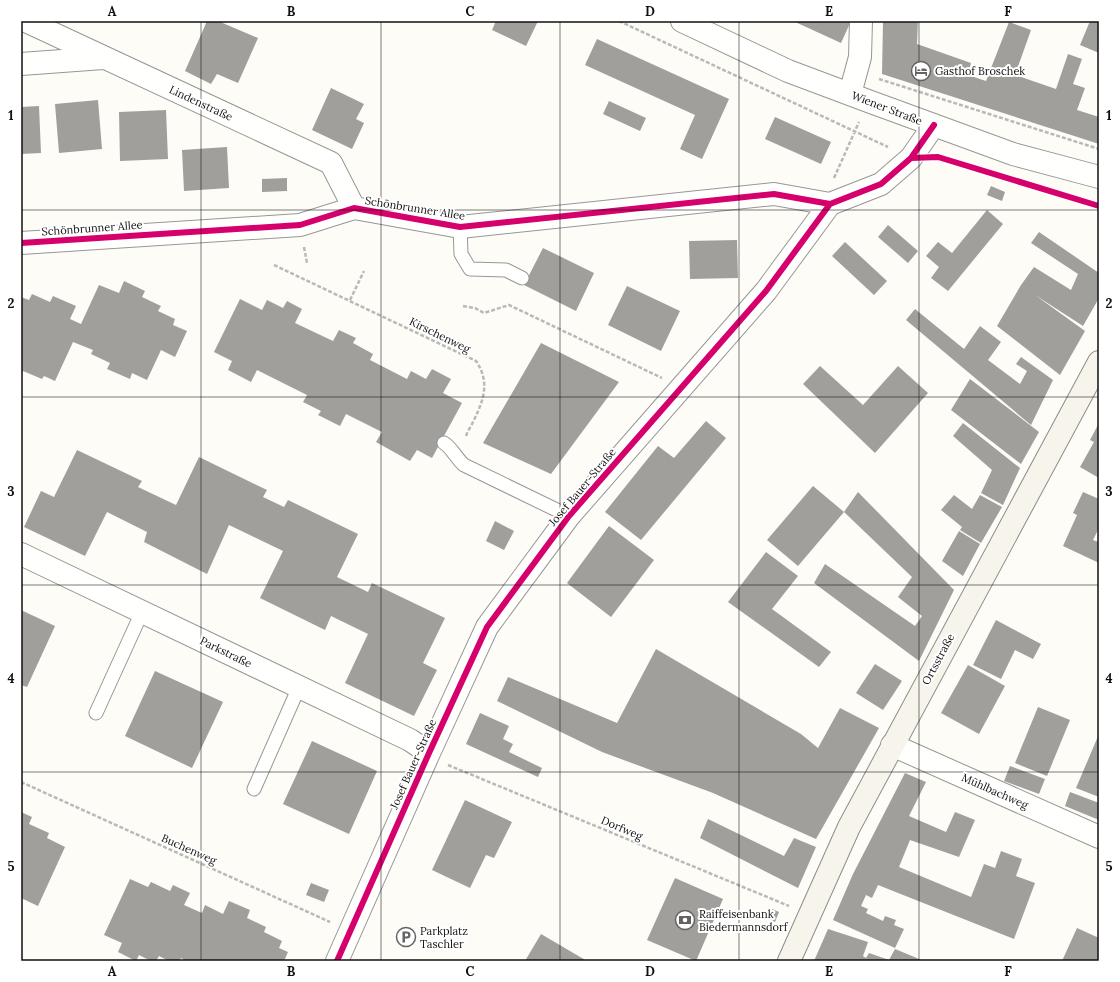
<svg xmlns="http://www.w3.org/2000/svg" width="1120" height="982" viewBox="0 0 1120 982" font-family="Lora,serif">
	<style>
		.building { fill: #a19f9c }
		.lines { fill: none; stroke-linecap: round; stroke-linejoin: round }
		.lane-casing { stroke: #979795; stroke-width: 15 }
		.street-casing { stroke: #979795; stroke-width: 24 }
		.secondary-casing { stroke: #8e8d8b; stroke-width: 24 }
		.path { stroke: #b9b9b8; stroke-width: 2.5; stroke-dasharray: 4 2; stroke-linecap: butt }
		.lane { stroke: #fffffe; stroke-width: 13 }
		.street { stroke: #fffffe; stroke-width: 22 }
		.secondary { stroke: #f6f4eb; stroke-width: 22 }
		.cycleway-casing { stroke: #fff; stroke-width: 8 }
		.cycleway { stroke: #d6006c; stroke-width: 6 }
		.grid { fill: none; stroke: #111; stroke-width: 1; stroke-opacity: 0.55 }
		.labels { text-anchor: middle; stroke-width: 4; stroke-linejoin: round; paint-order: stroke }
		.poi-label { font-size: 11px; fill: #111; stroke: #fff; text-anchor: start }
		.street-label { font-size: 11px; fill: #111; stroke: #fff }
		.neatline { fill: none; stroke: #111; stroke-width: 1.5 }
		.grid-label { font-size: 13px; text-anchor: middle; font-weight: bold; fill: #111 }
	</style>
	<rect width="100%" height="100%" fill="#fdfcf7"/>
	<path class="building" d="M207,21H218L258,38L238,83L217,74L211,84L185,71Z
		M496,21H538L526,46L492,30Z
		M793,21H851L841,43Z
		M883,21H918L917,44L971,63L968,75L986,81L1009,22L1031,30L1015,75L1056,89L1068,54L1082,59L1073,84L1085,88L1077,110L1099,117V144L882,74Z
		M1090,21H1099V53L1080,45Z
		M597,39L729,99L702,159L680,149L695,115L585,65Z
		M331,88L364,104L356,119L364,123L352,149L312,130Z
		M98,100L102,149L59,153L55,104Z
		M609,101L646,118L640,131L603,114Z
		M39,106L41,153L21,154V107Z
		M166,110L168,159L120,161L119,112Z
		M775,117L831,142L821,164L765,139Z
		M227,147L229,188L184,191L182,150Z
		M287,178V191L262,192V179Z
		M991,186L1005,192L1002,201L987,195Z
		M987,210L1003,224L948,291L931,278L939,267L926,256L938,242L952,253Z
		M888,225L918,251L908,263L878,237Z
		M1039,232L1099,273V298L1083,326L1035,295L1085,331L1060,375L997,326L1021,285L1034,267L1071,290L1078,274L1031,243Z
		M737,240L738,278L690,279L689,241Z
		M845,242L887,281L874,295L832,256Z
		M543,248L594,273L576,311L524,285Z
		M124,281L145,291L142,297L161,306L158,311L175,319L173,325L187,331L175,357L161,350L147,380L132,373L130,379L107,369L110,363L91,354L93,350L73,342L55,381L44,376L42,379L23,371L21,375V297L29,300L32,294L50,302L53,296L76,306L70,319L81,324L99,285L119,293Z
		M627,286L680,311L661,351L608,325Z
		M240,299L262,310L267,300L283,308L287,301L302,309L295,323L333,341L339,330L356,338L353,343L373,354L370,360L407,379L411,371L426,379L432,369L451,379L443,393L462,403L432,458L417,450L410,461L376,442L382,432L346,414L340,426L318,415L321,411L303,402L307,395L257,370L251,382L228,370L232,361L214,352Z
		M915,309L964,349L980,326L1001,342L988,360L1020,384L1027,371L1016,364L1021,357L1053,380L1031,425L906,320Z
		M541,343L619,382L551,474L483,443Z
		M820,366L863,405L898,366L928,393L875,453L803,384Z
		M970,379L1039,432L1021,464L951,410Z
		M706,421L726,438L641,540L605,512L658,446L674,458Z
		M963,423L1020,468L1003,505L981,493L992,470L953,436Z
		M1099,423V478L1080,467L1094,442L1090,440Z
		M77,450L142,481L138,487L176,505L199,457L267,490L263,497L284,507L288,500L358,534L337,577L368,592L372,583L445,618L423,663L437,670L414,716L345,683L368,634L331,616L325,630L260,598L283,551L229,525L207,574L144,542L147,532L107,512L85,556L24,527L41,491L54,497Z
		M813,486L844,512L798,566L767,540Z
		M858,492L954,590L919,661L814,583L825,564L915,626L922,616L898,597L912,577L844,512Z
		M1083,492L1099,499V528L1093,540L1099,542V563L1063,546L1077,515L1073,513Z
		M954,495L972,509L980,495L1002,507L981,543L960,530L962,527L941,510Z
		M495,521L514,531L504,550L486,541Z
		M609,526L654,560L611,617L567,583Z
		M959,531L980,544L963,576L942,561Z
		M766,552L798,576L772,609L831,652L819,667L728,602Z
		M21,610L55,626L27,687L21,685Z
		M996,620L1041,644L1033,659L1015,650L1001,679L973,665Z
		M656,649L801,734L818,748L840,708L879,728L816,839L713,793L602,752L497,701L508,677L617,723Z
		M875,664L902,681L883,710L856,693Z
		M968,665L1005,686L979,734L941,713Z
		M155,671L223,702L192,768L125,736Z
		M1038,707L1070,720L1047,776L1015,763Z
		M480,713L509,726L503,739L513,744L509,752L542,768L538,777L466,744Z
		M1099,734V797L1076,788Z
		M312,741L377,771L349,834L283,804Z
		M1010,766L1045,779L1039,794L1004,781Z
		M905,773L926,782L909,816L946,832L955,812L975,820L959,857L910,840L899,867L971,897L984,864L995,868L1001,851L1022,859L1016,876L1035,883L1014,939L878,885L872,898L866,895L861,906L868,909L866,913L883,921L885,916L896,920L894,925L904,929L895,948L833,920L853,874Z
		M1070,792L1099,803V820L1065,806Z
		M465,800L512,822L494,858L486,855L470,888L432,870Z
		M21,812L32,817L29,824L49,833L47,838L65,847L38,906L21,898Z
		M708,819L784,856L794,838L816,847L798,888L700,838Z
		M675,878L723,899L696,961L647,940Z
		M130,879L148,887L151,882L170,891L173,885L190,893L184,905L202,913L205,905L223,914L229,901L250,910L247,918L266,927L264,932L282,941L279,948L288,952L284,961H187L181,958L179,961H169L159,956L156,961H151L139,955L136,961L118,952L122,943L104,935Z
		M311,883L329,890L324,902L306,895Z
		M772,909L779,912L775,922L768,919Z
		M1077,928L1099,938V961H1062Z
		M828,929L868,942L863,956L866,958L869,953L889,960L895,949L924,961H814Z
		M541,934L587,961H525Z"/>
	<g class="lines">
		<g class="lane-casing">
			<path id="lane" d="M460,227L461,254L470,269L506,270L522,278
				M444,443C452,448 456,458 464,465L569,516
				M96,713L142,612
				M254,789L299,687"/>
		</g>
		<g class="street-casing">
			<path id="street" d="M26,21L331,163L354,208
				M682,21L788,71L868,101L1013,154L1099,177
				M21,64L103,58
				M850,94L860,57L861,21
				M21,243L300,225L354,208L460,227L774,194L830,204
				M21,554L410,740L429,753
				M892,745L1099,837
				M337,961L429,753L487,627L569,516L766,291L830,204L881,184L911,158L934,125"/>
		</g>
		<g class="secondary-casing">
			<path id="secondary" d="M789,961L849,827L1099,362"/>
		</g>
		<path class="path" d="M619,21L888,147
			M879,79L1099,149
			M834,178L859,122
			M304,247L307,263
			M274,265L476,361C491,383 483,402 472,424C470,428 466,433 466,438
			M350,300L364,271
			M463,306L475,308L484,313L509,305L662,378
			M448,765L789,906
			M21,782L330,922"/>
		<use href="#lane" class="lane"/>
		<use href="#street" class="street"/>
		<use href="#secondary" class="secondary"/>
		<g class="cycleway-casing">
			<path id="cycleway" d="M911,158L938,157L1099,206
				M21,243L300,225L354,208L460,227L774,194L830,204
				M337,961L429,753L487,627L569,516L766,291L830,204L881,184L911,158L934,125"/>
		</g>
		<use href="#cycleway" class="cycleway"/>
	</g>
	<path class="grid" d="M201,21V961M381,21V961M560,21V961M739,21V961M919,21V961M21,210H1099M21,397H1099M21,585H1099M21,772H1099"/>
	<defs>
		<g id="hotel-ring" transform="scale(1)"><circle r="9.5" fill="#fff" stroke="#646362" stroke-width="1.5"/><path d="M-6-4.5h1.5V1H6V5H4.5V3h-9V5H-6ZM-4 0a1.8 1.8 0 1 1 3.6 0ZM.5 0V-2.5h3Q6-2.5 6 0Z" fill="#646362"/></g>
		<g id="bank-ring" transform="scale(1)"><circle r="9.5" fill="#fff" stroke="#646362" stroke-width="1.5"/><path d="M-6-4H6V4H-6ZM0-2.3a2.3 2.3 0 1 0 0 4.6a2.3 2.3 0 1 0 0-4.6Z" fill="#646362"/></g>
		<g id="parking-ring" transform="scale(1)"><circle r="9.5" fill="#fff" stroke="#646362" stroke-width="1.5"/><path d="M-3.5-5.5H1a3.5 3.5 0 0 1 0 7H-1V5.5H-3.5ZM-1-3.4V-.6H.8a1.4 1.4 0 0 0 0-2.8Z" fill="#646362"/></g>
	</defs>
	<g fill-rule="evenodd">
		<use href="#hotel-ring" x="921" y="71"/>
		<use href="#bank-ring" x="685" y="920"/>
		<use href="#parking-ring" x="406" y="937"/>
	</g>
	<g class="labels">
		<g class="poi-label">
			<text x="935" y="75">Gasthof Broschek</text>
			<text x="699" y="918">Raiffeisenbank<tspan x="699" dy="13">Biedermannsdorf</tspan></text>
			<text x="420" y="935">Parkplatz<tspan x="420" dy="13">Taschler</tspan></text>
		</g>
		<g class="street-label">
			<text transform="translate(201 103) rotate(25)" y="4">Lindenstraße</text>
			<text transform="translate(887 108) rotate(21)" y="4">Wiener Straße</text>
			<text transform="translate(415 208) rotate(9)" y="4">Schönbrunner Allee</text>
			<text transform="translate(92 228) rotate(-4)" y="4">Schönbrunner Allee</text>
			<text transform="translate(440 335) rotate(26)" y="4">Kirschenweg</text>
			<text transform="translate(582 487) rotate(-50)" y="4">Josef Bauer-Straße</text>
			<text transform="translate(226 652) rotate(26)" y="4">Parkstraße</text>
			<text transform="translate(938 659) rotate(-62)" y="4">Ortsstraße</text>
			<text transform="translate(413 764) rotate(-66)" y="4">Josef Bauer-Straße</text>
			<text transform="translate(995 791) rotate(24)" y="4">Mühlbachweg</text>
			<text transform="translate(622 828) rotate(23)" y="4">Dorfweg</text>
			<text transform="translate(189 849) rotate(24)" y="4">Buchenweg</text>
		</g>
	</g>
	<rect width="1120" height="982" fill="none" stroke="#ffffff" stroke-width="44"/>
	<rect x="22" y="22" width="1076" height="938" class="neatline"/>
	<g class="grid-label">
		<text x="112" y="16">A</text>
		<text x="291" y="16">B</text>
		<text x="470" y="16">C</text>
		<text x="650" y="16">D</text>
		<text x="829" y="16">E</text>
		<text x="1008" y="16">F</text>
		<text x="11" y="120">1</text>
		<text x="1109" y="120">1</text>
		<text x="11" y="308">2</text>
		<text x="1109" y="308">2</text>
		<text x="11" y="496">3</text>
		<text x="1109" y="496">3</text>
		<text x="11" y="683">4</text>
		<text x="1109" y="683">4</text>
		<text x="11" y="871">5</text>
		<text x="1109" y="871">5</text>
		<text x="112" y="976">A</text>
		<text x="291" y="976">B</text>
		<text x="470" y="976">C</text>
		<text x="650" y="976">D</text>
		<text x="829" y="976">E</text>
		<text x="1008" y="976">F</text>
	</g>
</svg>
